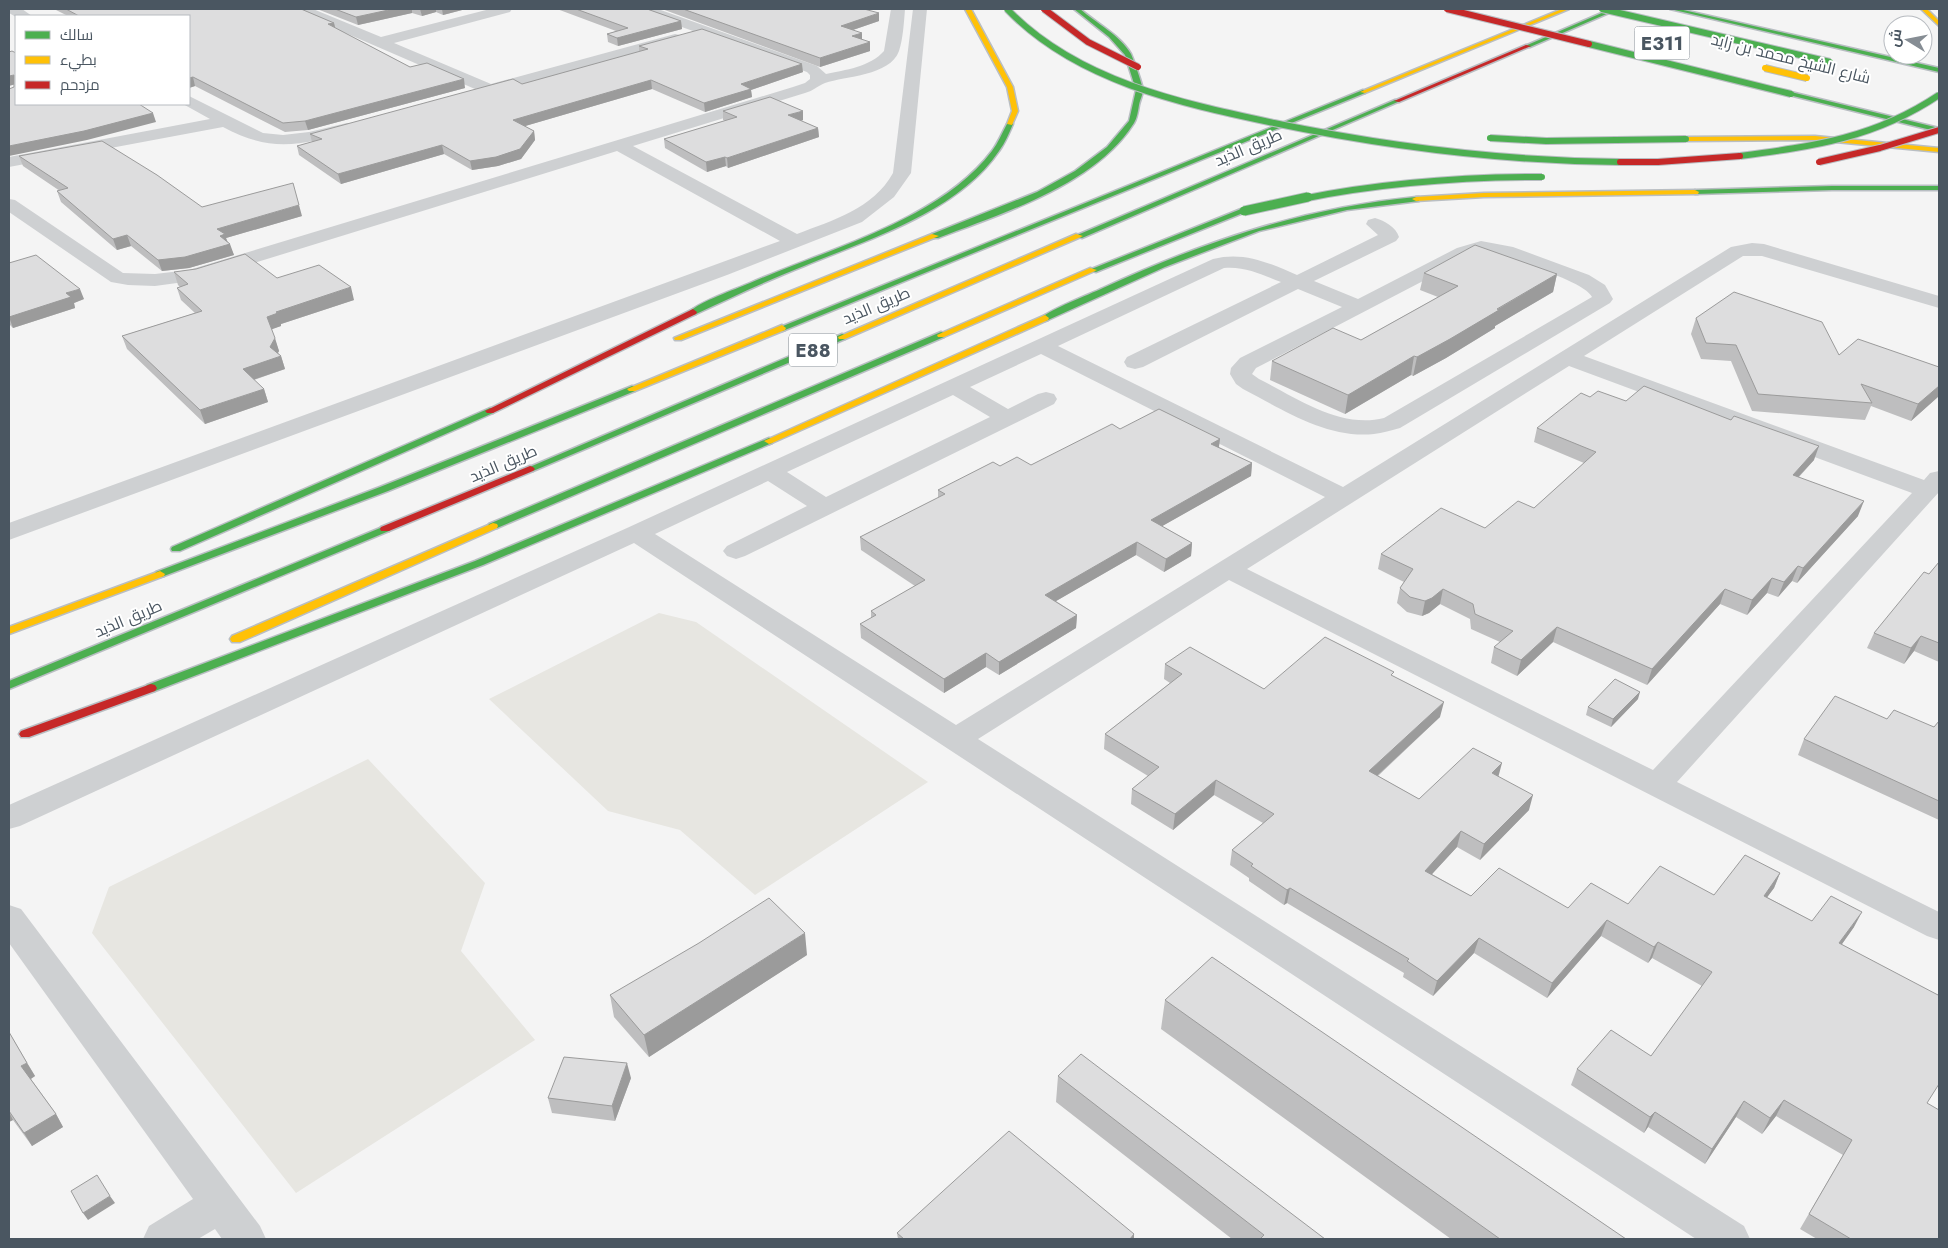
<svg xmlns="http://www.w3.org/2000/svg" width="1948" height="1248" viewBox="0 0 1948 1248" font-family="Jost,Cairo,sans-serif">
	<style>
		.sand { fill: #e7e6e1 }
		.lines { fill: none; stroke-linecap: round; stroke-linejoin: round }
		.fast-casing { stroke: #b9bec3; stroke-width: 3 }
		.slow-casing { stroke: #b9bec3; stroke-width: 3 }
		.jam-casing { stroke: #b9bec3; stroke-width: 3 }
		.street { fill: #ced0d2; fill-rule: evenodd }
		.fast { fill: #4caf50; fill-rule: evenodd }
		.slow { fill: #ffc107; fill-rule: evenodd }
		.jam { fill: #c62828; fill-rule: evenodd }
		.fast-bridge-far1-casing { stroke: #b9bec3; stroke-width: 8; stroke-linecap: butt }
		.fast-bridge-casing { stroke: #b9bec3; stroke-width: 11; stroke-linecap: butt }
		.slow-bridge-casing { stroke: #b9bec3; stroke-width: 8; stroke-linecap: butt }
		.jam-bridge-casing { stroke: #b9bec3; stroke-width: 8; stroke-linecap: butt }
		.fast-bridge-far1 { stroke: #4caf50; stroke-width: 6 }
		.fast-bridge { stroke: #4caf50; stroke-width: 9 }
		.slow-bridge { stroke: #ffc107; stroke-width: 6 }
		.jam-bridge { stroke: #c62828; stroke-width: 6 }
		.wall { fill: #bebebf }
		.shaded-wall { fill: #9b9b9b }
		.building { fill: #ddddde; stroke: #9b9b9b }
		.labels { text-anchor: middle; stroke-width: 4; stroke-linejoin: round; paint-order: stroke }
		.far-street-label { font-size: 16px; fill: #4a5661; stroke: #fff }
		.shield { fill: #fff; stroke: #808990; stroke-width: 1 }
		.shield-label { font-size: 19px; font-weight: bold; fill: #4a5661 }
	</style>
	<rect width="100%" height="100%" fill="#f4f4f4"/>
	<path class="sand" d="M659,613L696,622L928,782L755,895L680,830L608,811L489,699Z
		M368,759L485,883L461,951L535,1040L296,1193L92,933L109,887Z"/>
	<g class="lines">
		<g class="fast-casing">
			<path id="fast" d="M1074,9H1080C1096,23 1120,35 1131,54C1134,61 1142,83 1143,90C1143,94 1140,100 1139,105C1138,111 1137,118 1134,123C1095,185 1003,213 938,238H932V234L1037,192L1075,171L1107,147L1129,121L1136,90L1125,55L1109,37Z
				M1611,9H1618L1530,47L1525,46Z
				M1670,9H1679L1939,68V72Z
				M1363,90L1366,92L1365,93L785,330L782,331L778,328Z
				M1791,92L1939,128V132L1789,95L1788,94Z
				M1395,100L1400,101L1082,238L1075,236Z
				M1010,122L1013,124C1009,133 1005,143 999,151C958,212 869,239 804,266C768,280 732,297 696,314L693,315L689,312C701,301 734,290 750,283C828,249 940,220 992,151C998,143 1002,133 1007,124Z
				M1832,186H1939V190H1832L1695,194L1691,192L1695,190Z
				M1416,197H1419V201L1347,210L1259,231L1165,267L1048,320L1045,321L1041,318C1051,309 1088,295 1103,288C1205,241 1303,208 1416,197Z
				M1241,209L1248,211L1096,272L1089,270Z
				M941,332L944,333V337L497,528H489L488,526L489,524Z
				M842,334L845,335V339L533,471H527L525,469Z
				M632,386L635,387V391L388,491L164,576L160,577L155,574L156,572L380,487Z
				M490,408L495,411L493,413L180,551H172L171,549L172,547Z
				M769,438L772,439L774,441L772,443L483,565L155,691L151,692L145,688L147,685L475,561Z
				M385,526L389,527L390,529L389,531L9,689V681Z"/>
		</g>
		<g class="slow-casing">
			<path id="slow" d="M965,9H971L1013,87L1018,111L1012,125L1007,124L1012,111L1007,87Z
				M1562,9H1569L1365,93L1360,92Z
				M1921,9H1927L1939,21V26Z
				M1815,136L1939,148V152L1815,140L1686,141L1683,139L1686,137Z
				M1695,190L1699,192L1698,194L1484,197L1416,201L1412,199L1416,197L1484,193Z
				M932,234L939,236L681,340H675L674,338Z
				M1076,234L1083,236L845,339H839L838,337Z
				M1090,268L1097,270L944,337H938L937,335Z
				M1045,315L1049,318L1048,320L772,443L769,444L764,441Z
				M782,325L786,328L785,330L635,391H629L627,389Z
				M493,523L497,524L498,526L497,528L240,642H232L230,639L232,636Z
				M160,571L165,574L164,576L9,634V627Z"/>
		</g>
		<g class="jam-casing">
			<path id="jam" d="M1526,45L1531,46L1399,102L1394,101Z
				M693,309L697,312L696,314L493,413H487L485,411Z
				M530,466L533,467L535,469L533,471L389,531H381L380,529L381,527Z
				M151,684L155,685L157,688L155,691L29,737H21L19,734L21,731Z"/>
		</g>
		<path class="street" d="M9,9H22L32,16L16,17L9,13Z
			M295,9H313L381,37L490,9H512L510,12L394,43L491,84L675,34L680,35L682,38L680,41L480,97L474,95L472,92L475,89L297,12Z
			M638,9H658L817,66L826,74C845,70 870,67 884,51L891,9H905C904,22 903,39 899,51C890,76 845,76 825,83C819,85 813,91 805,93L633,146L797,234C833,220 873,209 893,173L913,9H927L911,173L894,197L862,222L727,275L9,540V523L780,241L617,151L199,280L155,286L128,285L111,282L9,212V199L15,200L123,273L155,274L189,270L793,87L805,83L810,79V75L807,72L640,12Z
			M189,96L263,133L283,135L309,132L347,123L353,124L355,128L353,132C301,144 273,154 223,127L9,167V157L210,119L183,104H189Z
			M1375,218C1385,221 1396,227 1399,237L1396,241L1314,281L1358,299L1457,248L1481,241L1513,247L1589,275L1605,285L1613,299L1610,303L1400,428C1392,430 1382,433 1374,434C1327,439 1282,409 1243,389L1236,384L1230,374L1231,368L1240,358L1342,307L1298,289L1143,367L1135,369L1127,367L1124,362L1127,357L1281,282C1262,275 1245,266 1224,268L1058,346L1343,487L1731,247L1752,243L1764,244L1939,296V308L1762,256H1743L1584,356L1924,480L1930,473L1939,471V492L1677,782L1939,912V940L1927,936L1229,580L978,739L1744,1226L1750,1239H1696L634,543L20,826L9,829V805L627,528L1213,259C1244,251 1269,263 1297,275L1378,235L1366,224L1368,220ZM1482,253C1501,256 1584,280 1592,297L1384,418C1340,429 1297,398 1259,379L1252,374L1256,368L1471,256ZM1041,354L1325,497L956,725L655,534L768,481L807,506L727,546L723,551L727,556L736,559L745,556L1054,404L1057,399L1054,394L1046,392L1038,394L1008,409L970,387ZM1569,366L1912,493L1653,770L1247,569ZM953,395L990,417L826,497L787,472Z
			M9,905L21,909L260,1226L266,1239H222L215,1229L198,1239H143L149,1226L193,1199L9,943Z"/>
		<use href="#fast" class="fast"/>
		<use href="#slow" class="slow"/>
		<use href="#jam" class="jam"/>
		<g class="fast-bridge-far1-casing">
			<path id="fast-bridge-far1" d="M1007,9C1076,81 1180,103 1274,123C1389,147 1503,161 1620,162
				M1602,9L1830,62
				M1589,44L1791,94
				M1490,138L1546,141L1686,139
				M1740,156C1815,146 1875,138 1939,95
				M1302,199C1381,183 1461,177 1542,177"/>
		</g>
		<g class="fast-bridge-casing">
			<path id="fast-bridge" d="M1244,211L1308,197"/>
		</g>
		<g class="slow-bridge-casing">
			<path id="slow-bridge" d="M1765,68L1807,78"/>
		</g>
		<g class="jam-bridge-casing">
			<path id="jam-bridge" d="M1044,9L1088,42L1138,67
				M1447,9L1589,44
				M1620,162H1658L1740,156
				M1819,162L1880,148L1939,130"/>
		</g>
		<use href="#fast-bridge-far1" class="fast-bridge-far1"/>
		<use href="#fast-bridge" class="fast-bridge"/>
		<use href="#slow-bridge" class="slow-bridge"/>
		<use href="#jam-bridge" class="jam-bridge"/>
	</g>
	<path class="wall" d="M54,9H301L334,23L335,28L410,67L465,88L308,130L285,132L195,86L189,88V16H68Z
		M317,9H466L443,15L436,12L422,16L412,13L358,25Z
		M557,9H647L681,21L682,29L618,46L608,42L607,34L616,31Z
		M662,9H864L879,21L853,30L862,40L870,51L820,67Z
		M639,46L803,72L751,90L752,97L705,112L652,89L525,126L534,131L535,140L521,159L498,166L472,170L444,154L341,184L299,155L297,146L312,142L310,134L522,84L639,52Z
		M723,111L803,120L801,121L818,128L819,137L728,168L726,166L707,172L665,148L664,139L725,121L723,120Z
		M19,156L202,207L302,216L226,238L234,255L189,268L162,271L131,246L117,250L61,202L57,191H60L23,166Z
		M9,263L84,299L74,303L75,308L13,328L10,325H9Z
		M174,272L277,278L354,300L281,324V326L271,329L279,351L278,353L281,356L285,369L254,380L264,389L268,402L205,424L127,349L122,336L195,313L181,300L177,288L180,287L178,285Z
		M1424,273L1557,274L1553,292L1495,326V328L1446,358L1413,376L1411,375L1345,414L1270,380L1272,361L1361,340L1438,297L1420,290Z
		M1696,318L1839,355L1939,367V396L1911,421L1871,406L1865,420L1752,411L1731,361L1701,359L1691,334Z
		M1590,397L1626,401L1814,460L1799,477L1858,516L1797,583L1792,581L1778,597L1767,593L1747,615L1720,604L1647,685L1553,642L1517,676L1491,663L1494,647L1500,642L1471,629L1470,619L1440,604L1429,613L1422,616L1407,612L1397,603L1400,588L1404,582L1378,569L1381,554L1485,528L1534,508L1584,463L1534,442L1537,428Z
		M1120,429L1220,439L1219,447L1252,463L1251,476L1162,526L1192,543L1191,556L1164,572L1136,555L1056,601L1077,615L1076,628L999,675L986,667L944,693L861,638L860,624L871,618V611L915,586L861,550L860,537L938,498V490L1000,466L1031,465Z
		M1939,562V662L1914,651L1904,664L1867,648L1874,633L1929,574Z
		M1165,664L1264,689L1393,676L1440,717L1378,776L1419,799L1498,776L1529,810L1480,860L1457,847L1432,874L1471,896L1568,908L1628,904L1714,895L1780,873L1774,888L1767,897L1812,921L1854,927L1842,944L1927,1103L1939,1239H1817L1800,1229L1843,1155L1776,1116L1762,1134L1736,1117L1705,1164L1648,1127L1644,1133L1571,1085L1577,1069L1651,1056L1702,986L1652,958L1648,963L1601,936L1547,998L1474,953L1433,996L1403,977L1404,973L1287,903L1284,905L1249,881V878L1230,865L1232,850L1263,823L1214,795L1173,830L1131,804L1132,789L1148,776L1104,749L1105,734L1170,683L1164,679Z
		M1638,699L1611,727L1586,715L1588,707Z
		M1887,719L1934,727L1939,721V820L1798,755L1804,739Z
		M807,955L649,1057L614,1017L610,995Z
		M1165,1000L1626,1239H1451L1161,1029Z
		M9,1032L35,1076L31,1079L56,1114L63,1127L32,1146L13,1120L9,1122Z
		M1058,1076L1325,1239H1232L1056,1102Z
		M631,1078L615,1121L552,1113L548,1098Z
		M897,1233L1134,1234V1239H898Z"/>
	<path class="shaded-wall" d="M393,9H412V13L358,25L356,17Z
		M420,9H436V12L422,16Z
		M442,9H466L443,15Z
		M879,13V21L841,34V26Z
		M681,21L682,29L618,46L617,38Z
		M334,23L336,31L328,24Z
		M862,33V41L852,36Z
		M870,42V51L820,67V58Z
		M802,64L803,72L751,90L752,97L705,112L704,103L741,84Z
		M14,75L16,84L9,86V76Z
		M193,77L195,86L189,88V78Z
		M464,79L465,88L308,130L305,121Z
		M651,80L652,89L515,129L513,120Z
		M803,111V120L789,124L788,115Z
		M153,113L156,122L87,140L9,156V146Z
		M818,128L819,137L728,168L727,158Z
		M534,131L535,140L521,159L498,166L472,170L470,161Z
		M442,145L444,154L341,184L338,174Z
		M725,157L726,166L707,172L706,162Z
		M299,205L302,216L226,238L228,244H230L234,255L189,268L162,271L158,260L217,229Z
		M127,235L131,246L117,250L113,239Z
		M1557,274L1553,292L1495,326V328L1446,358L1413,376L1417,357Z
		M351,287L354,300L281,324V326L270,330L267,317L276,312Z
		M80,289L84,299L74,303L75,308L13,328L9,317L66,293Z
		M275,338L279,351L275,358L281,356L285,369L247,382L243,369L270,347Z
		M1414,356L1411,375L1345,414L1348,395Z
		M1939,386V396L1911,421L1918,404Z
		M264,389L268,402L205,424L200,410Z
		M1220,439L1218,452L1211,444Z
		M1819,446L1814,460L1787,489L1793,475Z
		M1252,463L1251,476L1150,533L1151,520Z
		M1864,501L1858,516L1797,583L1803,568Z
		M1137,542L1136,555L1044,608L1045,595Z
		M1192,543L1191,556L1164,572L1166,559Z
		M1798,566L1792,581L1778,597L1784,582Z
		M1772,578L1767,593L1747,615L1752,600Z
		M1443,589L1440,604L1429,613L1422,616L1425,601Z
		M1725,589L1720,604L1647,685L1652,669Z
		M1077,615L1076,628L999,675V662Z
		M1557,627L1553,642L1517,676L1521,660Z
		M1921,636L1914,651L1904,664L1911,648Z
		M986,653V667L944,693V679Z
		M1640,692L1638,699L1611,727L1613,719Z
		M1444,702L1440,717L1366,786L1369,771Z
		M1502,763L1498,778L1492,773Z
		M1216,780L1214,795L1173,830L1175,814Z
		M1533,795L1529,810L1480,860L1484,844Z
		M1461,831L1457,847L1421,886L1425,871Z
		M1780,873L1774,888L1757,911L1764,896Z
		M1290,888L1287,903L1284,905L1287,890Z
		M1862,912L1854,927L1832,958L1839,943Z
		M1607,920L1601,936L1547,998L1552,983Z
		M805,933L807,955L649,1057L644,1035Z
		M1479,938L1474,953L1433,996L1437,981Z
		M1658,942L1652,958L1648,963L1654,947Z
		M27,1063L35,1076L29,1080L21,1066Z
		M627,1063L631,1078L615,1121L612,1106Z
		M1784,1100L1776,1116L1762,1134L1770,1118Z
		M1744,1101L1736,1117L1705,1164L1712,1149Z
		M9,1112L13,1120L9,1122Z
		M1655,1112L1648,1127L1644,1133L1650,1117Z
		M56,1114L63,1127L32,1146L24,1133Z
		M110,1196L115,1203L88,1220L83,1213Z
		M1134,1234V1239H1130Z"/>
	<path class="building" d="M66,9H301L334,23L328,24L410,67L427,63L464,79L305,121L283,123L193,77L189,78V16H79Z
		M335,9H393L356,17Z
		M576,9H647L681,21L617,38L607,34L628,28Z
		M683,9H864L879,13L841,26L862,33L852,36L870,42L820,58Z
		M702,29L802,64L741,84L751,89L704,103L651,80L513,120L534,131L520,149L496,157L470,161L442,145L338,174L297,146L322,139L310,134L513,79L522,84L648,49L639,46Z
		M12,51L16,53V104H139L153,113L84,131L9,146V89L14,87V75L9,76V52Z
		M770,97L803,111L788,115L818,128L727,158L725,157L706,162L664,139L737,117L723,111Z
		M102,141L157,175L202,207L293,183L299,205L217,229L225,234L220,236L230,244L185,257L158,260L127,235L113,239L57,191L68,188L19,156Z
		M1475,245L1557,274L1497,309L1499,310L1450,339L1417,357L1414,356L1348,395L1272,361L1333,328L1361,340L1458,286L1424,273Z
		M245,254L277,278L319,265L351,287L276,312L278,313L267,317L275,338L270,347L281,356L243,369L264,389L200,410L122,336L202,311L177,288L188,284L174,272L196,269Z
		M36,255L80,289L66,293L71,297L9,317V263Z
		M1734,292L1822,322L1839,355L1858,339L1939,367V386L1918,404L1861,384L1872,403L1758,394L1736,345L1706,343L1696,318Z
		M1644,386L1731,420L1734,416L1819,446L1793,475L1864,501L1803,568L1798,566L1784,582L1772,578L1752,600L1725,589L1652,669L1557,627L1521,660L1494,647L1513,631L1475,614L1473,604L1443,589L1432,598L1425,601L1410,597L1400,588L1413,569L1381,554L1441,508L1485,528L1518,501L1534,508L1596,452L1537,428L1581,393L1590,397L1598,391L1626,401Z
		M1159,409L1220,439L1211,444L1252,463L1151,520L1192,543L1166,559L1137,542L1045,595L1077,615L999,662L986,653L944,679L860,624L876,615L871,611L925,580L860,537L945,494L938,490L993,462L1000,466L1017,457L1031,465L1112,424L1120,429Z
		M1939,562V643L1921,636L1911,648L1874,633L1924,572L1929,574Z
		M1325,637L1394,672L1391,675L1444,702L1369,771L1419,799L1473,748L1502,763L1492,773L1533,795L1484,844L1461,831L1425,871L1471,896L1499,868L1568,908L1591,883L1628,904L1660,866L1714,895L1745,855L1780,873L1764,896L1812,921L1831,896L1862,912L1839,943L1938,995L1939,992V1084L1927,1103L1939,1110V1239H1851L1809,1214L1852,1140L1784,1100L1770,1118L1744,1101L1712,1149L1655,1112L1650,1117L1577,1069L1611,1030L1651,1056L1712,972L1658,942L1654,947L1607,920L1552,983L1479,938L1437,981L1407,961L1409,959L1290,888L1287,890L1251,866L1253,864L1232,850L1274,814L1216,780L1175,814L1132,789L1159,767L1105,734L1182,674L1165,664L1190,647L1264,689Z
		M1615,679L1640,692L1613,719L1588,707Z
		M1835,696L1887,719L1894,710L1934,727L1939,721V801L1804,739Z
		M769,898L805,933L644,1035L610,995L699,943Z
		M1212,957L1626,1239H1500L1165,1000Z
		M9,1032L27,1063L21,1066L56,1114L24,1133L9,1111Z
		M1081,1054L1325,1239H1260L1264,1235L1058,1076Z
		M564,1057L627,1063L612,1106L548,1098Z
		M1009,1131L1134,1234L1130,1239H904L897,1233Z
		M97,1175L110,1196L83,1213L71,1191Z"/>
	<g class="labels">
		<g class="far-street-label">
			<text transform="translate(1791 58) rotate(14)" y="6">شارع الشيخ محمد بن زايد</text>
			<text transform="translate(1248 147) rotate(-23)" y="6">طريق الذيد</text>
			<text transform="translate(876 305) rotate(-23)" y="6">طريق الذيد</text>
			<text transform="translate(503 463) rotate(-23)" y="6">طريق الذيد</text>
			<text transform="translate(128 618) rotate(-23)" y="6">طريق الذيد</text>
		</g>
		<g class="shield">
			<rect x="1634.5" y="26.5" width="55" height="33" rx="4"/>
			<rect x="789" y="333.5" width="48" height="33" rx="4"/>
		</g>
		<g class="shield-label">
			<text x="1662" y="50">E311</text>
			<text x="813" y="357">E88</text>
		</g>
	</g>
	<rect width="1948" height="1248" fill="none" stroke="#4a5661" stroke-width="20"/>
	<rect x="15" y="15" width="175" height="90" fill="#ffffff" stroke="#b7bbc0"/>
	<rect x="25" y="31" width="25" height="8" fill="#4caf50" stroke="#b7bbc0"/>
	<text x="60" y="40" font-size="15" fill="#4a5661">سالك</text>
	<rect x="25" y="56" width="25" height="8" fill="#ffc107" stroke="#b7bbc0"/>
	<text x="60" y="65" font-size="15" fill="#4a5661">بطيء</text>
	<rect x="25" y="81" width="25" height="8" fill="#c62828" stroke="#b7bbc0"/>
	<text x="60" y="90" font-size="15" fill="#4a5661">مزدحم</text>
	<g transform="translate(1908 40) rotate(280)"><circle r="24" fill="#ffffff" stroke="#b7bbc0"/>
	<path d="M0-4L9 19L0 12L-9 19Z" fill="#868d94"/>
	<text y="-8" font-size="14" font-weight="bold" text-anchor="middle" fill="#4a5661">ش</text>
	</g>
</svg>
